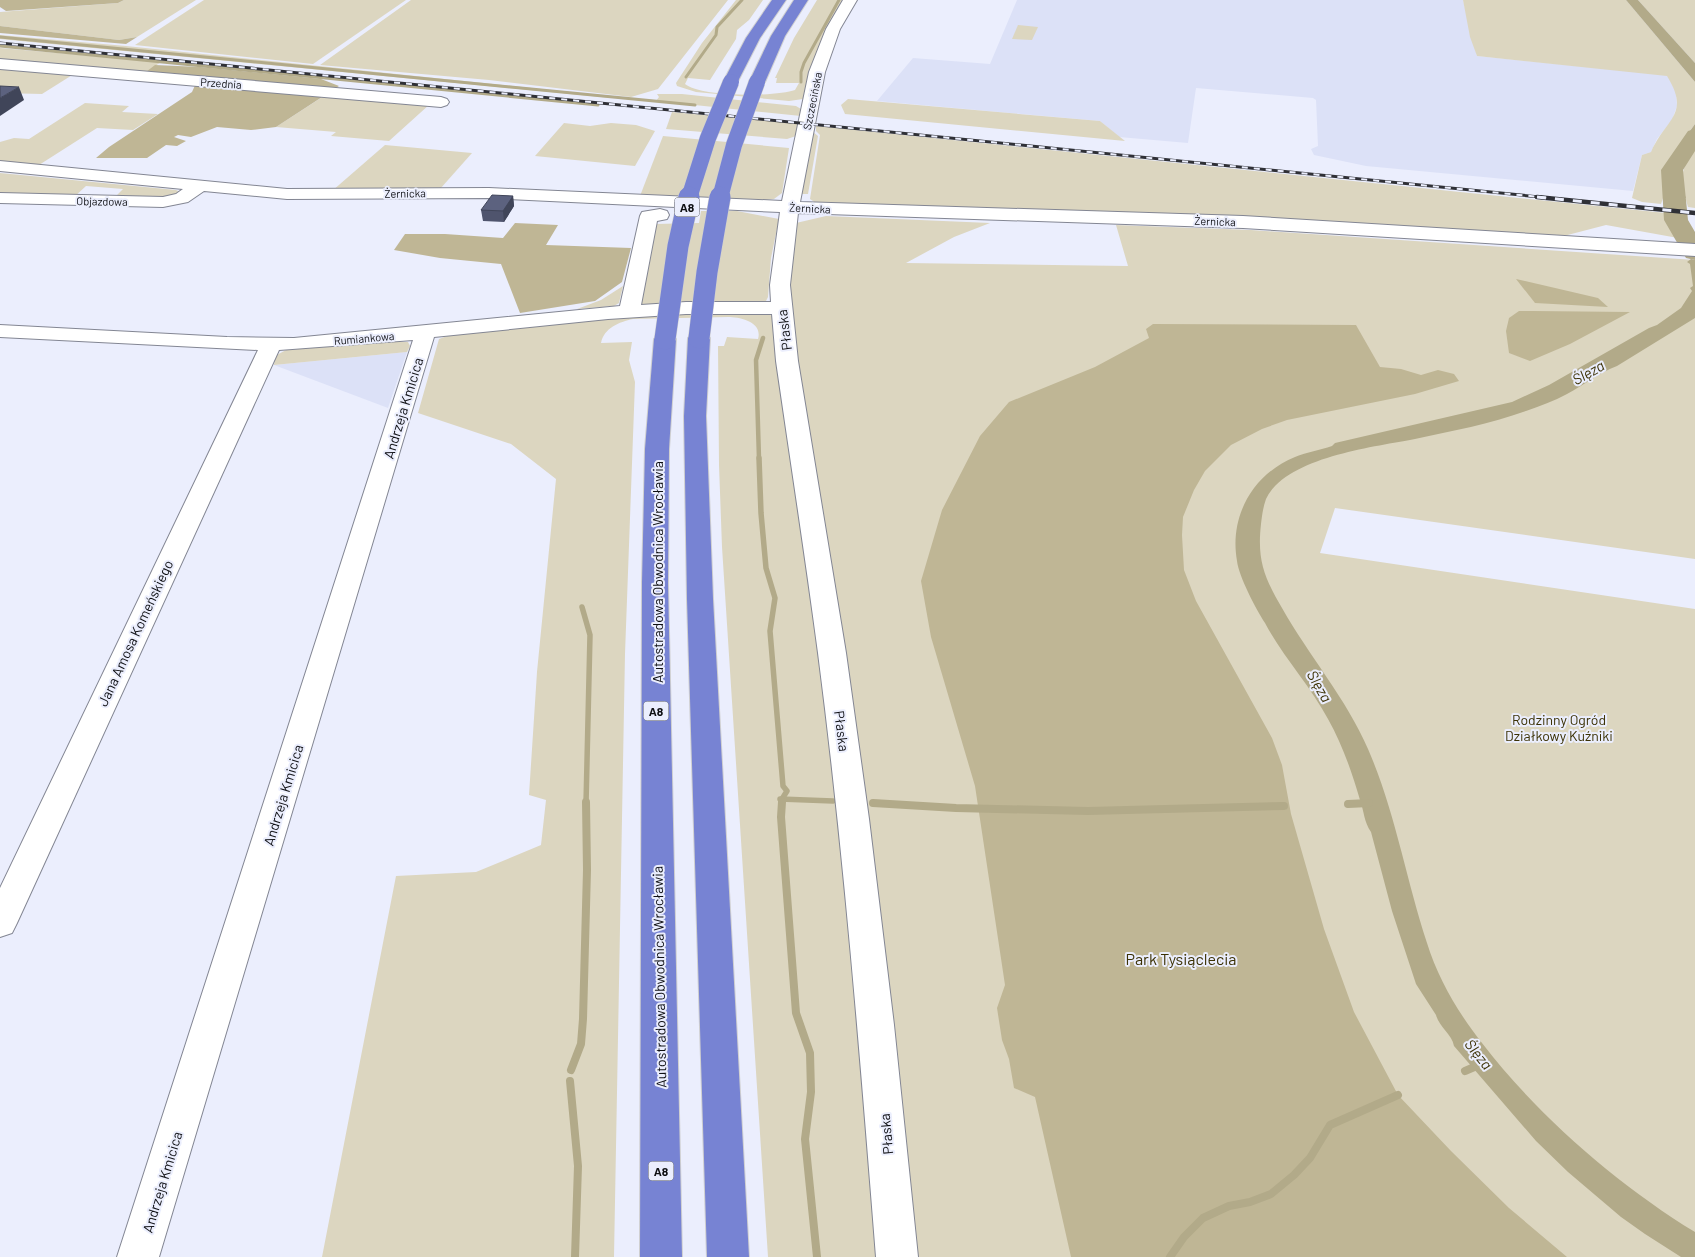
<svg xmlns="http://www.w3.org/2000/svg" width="1695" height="1257" viewBox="0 0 1695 1257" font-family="Barlow,sans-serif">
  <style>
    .built { fill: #dce1f7 }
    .green { fill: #dcd6c0 }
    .forest { fill: #bfb695 }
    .water { fill: #b2aa89 }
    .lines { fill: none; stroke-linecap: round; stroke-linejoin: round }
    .stream-far3 { stroke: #b2aa89; stroke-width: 3 }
    .stream-far2 { stroke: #b2aa89; stroke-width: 4.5 }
    .stream-far1 { stroke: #b2aa89; stroke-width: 5.5 }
    .stream { stroke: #b2aa89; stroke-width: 8 }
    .river { fill: #b2aa89; fill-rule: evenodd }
    .minor-casing { stroke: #838693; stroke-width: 2 }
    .highway-casing { stroke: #cfcfd0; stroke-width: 2 }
    .minor { fill: #fff; fill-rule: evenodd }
    .highway { fill: #7783d3; fill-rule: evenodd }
    .rail-far1-casing { stroke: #2f3036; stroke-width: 3 }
    .rail-casing { stroke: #2f3036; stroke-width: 4.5 }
    .rail-far1 { stroke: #ebeefd; stroke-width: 2; stroke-dasharray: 6; stroke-linecap: butt }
    .rail { stroke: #ebeefd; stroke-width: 3; stroke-dasharray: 9; stroke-linecap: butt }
    .highway-bridge-far1-casing { stroke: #cfcfd0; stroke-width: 17; stroke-linecap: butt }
    .highway-bridge-casing { stroke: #cfcfd0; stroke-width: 22; stroke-linecap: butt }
    .highway-bridge-far1 { stroke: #7783d3; stroke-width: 16 }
    .highway-bridge { stroke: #7783d3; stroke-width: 21 }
    .wall { fill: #4f546d }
    .shaded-wall { fill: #404559 }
    .building { fill: #5c627f; stroke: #404559 }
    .labels { text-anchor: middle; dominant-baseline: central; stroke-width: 4; stroke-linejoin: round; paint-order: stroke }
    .far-street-label { font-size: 11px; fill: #0e0f13; stroke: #ebeefd }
    .shield { fill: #ebeefd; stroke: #505259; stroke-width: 1 }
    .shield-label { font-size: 12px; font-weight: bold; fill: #0e0f13 }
    .street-label { font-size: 14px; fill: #0e0f13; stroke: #ebeefd }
    .park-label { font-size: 14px; fill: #3b3104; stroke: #ebeefd }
    .water-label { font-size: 15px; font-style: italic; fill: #3c3105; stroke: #ebeefd }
    .near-park-label { font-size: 16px; fill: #3b3104; stroke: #ebeefd }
  </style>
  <rect width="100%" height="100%" fill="#ebeefd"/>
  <g class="built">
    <polygon points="1017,0 1463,0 1477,56 1667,75 1676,91 1677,106 1672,120 1657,139 1651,152 1642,155 1633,191 1366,166 1314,155 1311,149 1318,146 1316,100 1313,98 1196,88 1188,143 1119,137 1100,121 877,101 913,58 990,64"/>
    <polygon points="407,352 388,408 274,365"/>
  </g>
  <g class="green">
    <polygon points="124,0 196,0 137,37 119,40 0,26 0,12 118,3"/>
    <polygon points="204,0 406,0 313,64 135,45"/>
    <polygon points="411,0 728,0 658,89 631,97 489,80 320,65"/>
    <path d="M 736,0 L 763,0 L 749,20 L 737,30 L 736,39 L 710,80 L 688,78 L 685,84 C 700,97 776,97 795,90 L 799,83 L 776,83 L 777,78 L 775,78 L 794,38 L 817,0 L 843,0 L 827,29 L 803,99 L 789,101 L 696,92 L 677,86 L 676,83 L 702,43 Z"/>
    <path d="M 1463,0 L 1626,0 L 1695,82 L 1695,124 L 1667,163 L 1664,195 L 1661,204 L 1642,202 L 1632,198 L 1642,155 L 1651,152 C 1666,118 1691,115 1667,76 L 1477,56 L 1470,37 Z"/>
    <polygon points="1638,0 1695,0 1695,63"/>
    <polygon points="1018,25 1038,27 1032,40 1012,39"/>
    <polygon points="0,35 126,46 599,95 611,97 611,98 0,39"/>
    <polygon points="0,48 161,62 142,75 0,61"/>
    <polygon points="0,67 77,72 42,94 0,93"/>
    <polygon points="327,94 430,104 389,141 331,136 336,132 276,127"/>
    <polygon points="657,94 682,94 796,106 801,109 801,116 656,101 659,97"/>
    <polygon points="848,99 1100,121 1125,141 845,114 841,105"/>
    <polygon points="85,103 129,106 122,112 158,114 133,130 97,128 39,165 0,161 0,142 14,138 29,139"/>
    <polygon points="672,112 799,124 796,136 787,139 666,129"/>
    <polygon points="564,123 590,126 611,123 636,125 655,131 635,166 535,156"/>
    <polygon points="816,126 1666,213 1678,238 1606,225 1556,238 816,203 810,199 820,135 816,131"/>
    <polygon points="813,132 818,136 808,194 801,194"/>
    <polygon points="663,136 789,148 782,193 774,199 758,201 640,196"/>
    <polygon points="385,145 472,153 440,189 332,191"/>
    <path d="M 1695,147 L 1695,208 L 1688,207 C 1680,179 1679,172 1695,147 Z"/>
    <polygon points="0,173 176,190 180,192 169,198 113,199 123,189 86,186 73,198 0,195"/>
    <polygon points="701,211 737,211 779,219 771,258 768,297 766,301 646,306 642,304 642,298 638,298 655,224 699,223"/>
    <polygon points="826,216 990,223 954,237 906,263 1128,266 1116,225 1251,230 1695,260 1695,559 1335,508 1320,553 1695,609 1695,1257 911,1257 787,308 796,223"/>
    <polygon points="623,286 619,303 614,306 577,309 601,300"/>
    <path d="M 725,311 L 769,314 L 773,317 L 813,580 L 885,1257 L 768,1257 L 722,547 L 719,465 L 718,346 L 724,346 L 727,337 L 758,339 C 763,322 740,317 728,317 L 633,319 C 619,322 604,328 601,343 L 632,342 L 629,360 L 635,382 L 625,654 L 614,1257 L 322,1257 L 396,876 L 476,872 L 541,845 L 546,800 L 529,795 L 537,672 L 556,479 L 511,444 L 418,413 L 439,339 L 450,335 L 561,321 Z"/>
    <polygon points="391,342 408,342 410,346 407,352 274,365 275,356 286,350"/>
  </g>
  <g class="forest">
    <polygon points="0,0 124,0 118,3 6,11 0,7"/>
    <polygon points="0,26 119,40 137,37 126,44 0,33"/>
    <polygon points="155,65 200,67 321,79 339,86 276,127 251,130 217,127 191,137 178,135 174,137 186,141 177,146 166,145 147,158 96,158 109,147 192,92 197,81 142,75"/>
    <polygon points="515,223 558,225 546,245 631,248 622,282 595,301 520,313 501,264 440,258 394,250 405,234 445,234 503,238"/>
    <polygon points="1516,279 1598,298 1608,307 1535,303"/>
    <polygon points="1519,311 1533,311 1630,312 1570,344 1530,361 1509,353 1506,331 1509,318"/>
    <polygon points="1153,324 1356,325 1380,367 1401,369 1421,375 1438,370 1454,374 1459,381 1415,394 1287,420 1262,429 1231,445 1205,471 1194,490 1183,517 1182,535 1184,570 1196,601 1272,738 1282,765 1291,814 1324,929 1354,1012 1398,1095 1451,1151 1509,1208 1567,1257 1071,1257 1035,1097 1014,1088 1009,1059 1002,1040 997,1008 1005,985 975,786 931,637 921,581 942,510 980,436 1009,402 1095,367 1149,338 1146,329"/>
  </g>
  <g class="water">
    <polygon points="1626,0 1638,0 1695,63 1695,82"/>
    <polygon points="1695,124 1695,147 1684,164 1681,176 1681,186 1686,198 1664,195 1667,163"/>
    <path d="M 1691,259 L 1695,260 L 1695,318 L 1617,366 C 1599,373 1584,385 1567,394 C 1554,401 1540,406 1526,411 C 1490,424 1452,431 1415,439 C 1374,447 1286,457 1266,499 C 1263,507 1262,516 1261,524 C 1257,560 1264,577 1282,608 C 1309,656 1346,698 1368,749 C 1395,811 1406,879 1427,943 C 1438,979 1459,1014 1482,1043 C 1537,1115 1618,1185 1695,1232 L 1695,1257 L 1681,1257 L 1645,1234 L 1621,1217 L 1568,1172 L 1536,1141 L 1454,1046 C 1452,1034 1439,1027 1436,1015 L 1416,984 L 1392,911 L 1371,832 C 1364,822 1364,811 1360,800 C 1352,772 1342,744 1328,719 C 1310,685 1283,657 1265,623 C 1256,609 1239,577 1237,561 C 1229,516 1253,474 1295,457 C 1307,452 1320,450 1332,446 L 1335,443 L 1512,402 L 1549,385 L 1649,328 L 1657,325 L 1681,308 L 1692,291 L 1690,288 L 1693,286 L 1690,264 L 1687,262 Z"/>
  </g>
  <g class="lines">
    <g class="stream-far3">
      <polyline points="0,37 695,105"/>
      <polyline points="0,46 598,105"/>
      <polyline points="686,77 716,35 717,27 742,0"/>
      <polyline points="801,82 801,72 804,63 839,0"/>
    </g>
    <polyline class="stream-far2" points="759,459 756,360 763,338"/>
    <g class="stream-far1">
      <polyline points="759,458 761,513 766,568 775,598 770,631 783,786 787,791 782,799 782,804"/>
      <polyline points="582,607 590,635 586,804"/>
      <polyline points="780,799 833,801"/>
      <polyline points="873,803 882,804"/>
      <polyline points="1357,804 1369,803"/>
    </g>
    <g class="stream">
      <polyline points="782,802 781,817 796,1013 810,1053 811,1092 805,1139 817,1257"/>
      <polyline points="873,803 956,808 1088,811 1284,806"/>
      <polyline points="1348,804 1369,803"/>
      <polyline points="571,1070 581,1044 583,1019 587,870 586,802"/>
      <polyline points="1465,1071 1479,1065"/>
      <polyline points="570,1081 578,1166 575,1257"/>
      <polyline points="1170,1257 1184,1237 1203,1218 1229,1206 1250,1202 1271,1194 1294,1175 1310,1158 1330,1125 1398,1095"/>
    </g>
    <polygon class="river" points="1695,129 1695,151 1683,170 1688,220 1695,232 1695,260 1686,258 1664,220 1661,170 1688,131"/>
    <g class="minor-casing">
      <g id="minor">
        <path d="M 843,0 L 857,0 L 840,29 L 825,72 L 800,202 L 1243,216 L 1695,244 L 1695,256 L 1243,228 L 798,213 L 790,285 L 798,361 L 846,653 L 869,819 L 894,1025 L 918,1257 L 876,1257 C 860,1055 844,853 818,653 C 805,555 790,458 776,361 L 772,314 L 686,314 L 608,319 L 434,337 L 159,1257 L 117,1257 L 413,340 L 279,350 L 17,923 L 12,933 L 0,937 L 0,888 L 258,350 L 0,337 L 0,325 L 227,337 L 294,338 L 620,306 L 640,216 L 642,212 L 660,209 L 667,211 L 669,215 L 667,219 L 657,221 L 641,305 L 686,302 L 771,302 L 770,285 L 780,212 L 489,198 L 287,199 L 204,191 L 188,202 L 163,207 L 0,203 L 0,193 L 163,197 L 176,194 L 183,189 L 0,171 L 0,161 L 287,189 L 489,188 L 782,201 L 809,72 L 826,29 Z"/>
        <polygon points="0,59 441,97 447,99 449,102 447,105 441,107 0,69"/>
      </g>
    </g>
    <g class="highway-casing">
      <g id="highway">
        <polygon points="772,0 786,0 760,38 736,85 726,85 723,82 746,38"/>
        <polygon points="794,0 808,0 785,36 765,82 762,85 752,85 749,82 771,36"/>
        <polygon points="699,332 706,334 710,338 706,416 713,599 749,1257 707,1257 687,599 684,416 688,338 692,334"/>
        <polygon points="665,333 672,335 676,339 669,449 668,583 682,1257 640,1257 642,583 645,449 654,339 658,335"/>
      </g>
    </g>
    <use href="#minor" class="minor"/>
    <use href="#highway" class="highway"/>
    <g class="rail-far1-casing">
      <polyline id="rail-far1" points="0,43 1550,198"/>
    </g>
    <g class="rail-casing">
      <polyline id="rail" points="1537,197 1695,213"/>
    </g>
    <use href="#rail-far1" class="rail-far1"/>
    <use href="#rail" class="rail"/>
    <g class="highway-bridge-far1-casing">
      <g id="highway-bridge-far1">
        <polyline points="689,198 708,138 731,82"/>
        <polyline points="720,198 734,145 757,82"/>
      </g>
    </g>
    <g class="highway-bridge-casing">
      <g id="highway-bridge">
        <polyline points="699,338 707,272 720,197"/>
        <polyline points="665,339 678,246 689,197"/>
      </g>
    </g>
    <use href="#highway-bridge-far1" class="highway-bridge-far1"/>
    <use href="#highway-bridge" class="highway-bridge"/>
  </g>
  <polygon class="wall" points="513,196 514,206 504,222 483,221 481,210"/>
  <g class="shaded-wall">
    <polygon points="19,87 24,100 0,116 0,98"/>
    <polygon points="513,196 514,206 504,222 503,211"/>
  </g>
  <g class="building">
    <polygon points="0,86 19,87 0,98"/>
    <polygon points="492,195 513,196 503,211 481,210"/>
  </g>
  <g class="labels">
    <g class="far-street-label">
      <text transform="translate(221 83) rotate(4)">Przednia</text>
      <text transform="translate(812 101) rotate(-79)">Szczecińska</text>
      <text transform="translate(405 193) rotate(-1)">Żernicka</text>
      <text transform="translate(102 201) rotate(1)">Objazdowa</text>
      <text transform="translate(810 208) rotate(3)">Żernicka</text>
      <text transform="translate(1215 221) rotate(2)">Żernicka</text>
      <text transform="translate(364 338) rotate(-5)">Rumiankowa</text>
    </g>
    <g class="shield">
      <rect x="674.5" y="197.5" width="25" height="19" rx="4"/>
      <rect x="643.5" y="701.5" width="25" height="19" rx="4"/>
      <rect x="648.5" y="1161.5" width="25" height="19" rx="4"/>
    </g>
    <g class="shield-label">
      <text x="687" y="207">A8</text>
      <text x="656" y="711">A8</text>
      <text x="661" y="1171">A8</text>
    </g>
    <g class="street-label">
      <text transform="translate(784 330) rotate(-97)">Płaska</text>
      <text transform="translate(403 408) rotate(-73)">Andrzeja Kmicica</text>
      <text transform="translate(657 572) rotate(-90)">Autostradowa Obwodnica Wrocławia</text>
      <text transform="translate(135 633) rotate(-65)">Jana Amosa Komeńskiego</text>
      <text transform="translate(842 731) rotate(83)">Płaska</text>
      <text transform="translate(283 795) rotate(-73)">Andrzeja Kmicica</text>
      <text transform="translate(659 977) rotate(-91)">Autostradowa Obwodnica Wrocławia</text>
      <text transform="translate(886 1134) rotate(-95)">Płaska</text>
      <text transform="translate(162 1182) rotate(-73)">Andrzeja Kmicica</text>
    </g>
    <g class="park-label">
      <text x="1559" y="719">Rodzinny Ogród<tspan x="1559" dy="16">Działkowy Kuźniki</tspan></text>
    </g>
    <g class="water-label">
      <text transform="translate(1588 372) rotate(-29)">Ślęza</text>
      <text transform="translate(1320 686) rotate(60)">Ślęza</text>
      <text transform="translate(1479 1054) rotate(51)">Ślęza</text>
    </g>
    <g class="near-park-label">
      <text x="1181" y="958">Park Tysiąclecia</text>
    </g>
  </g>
</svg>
